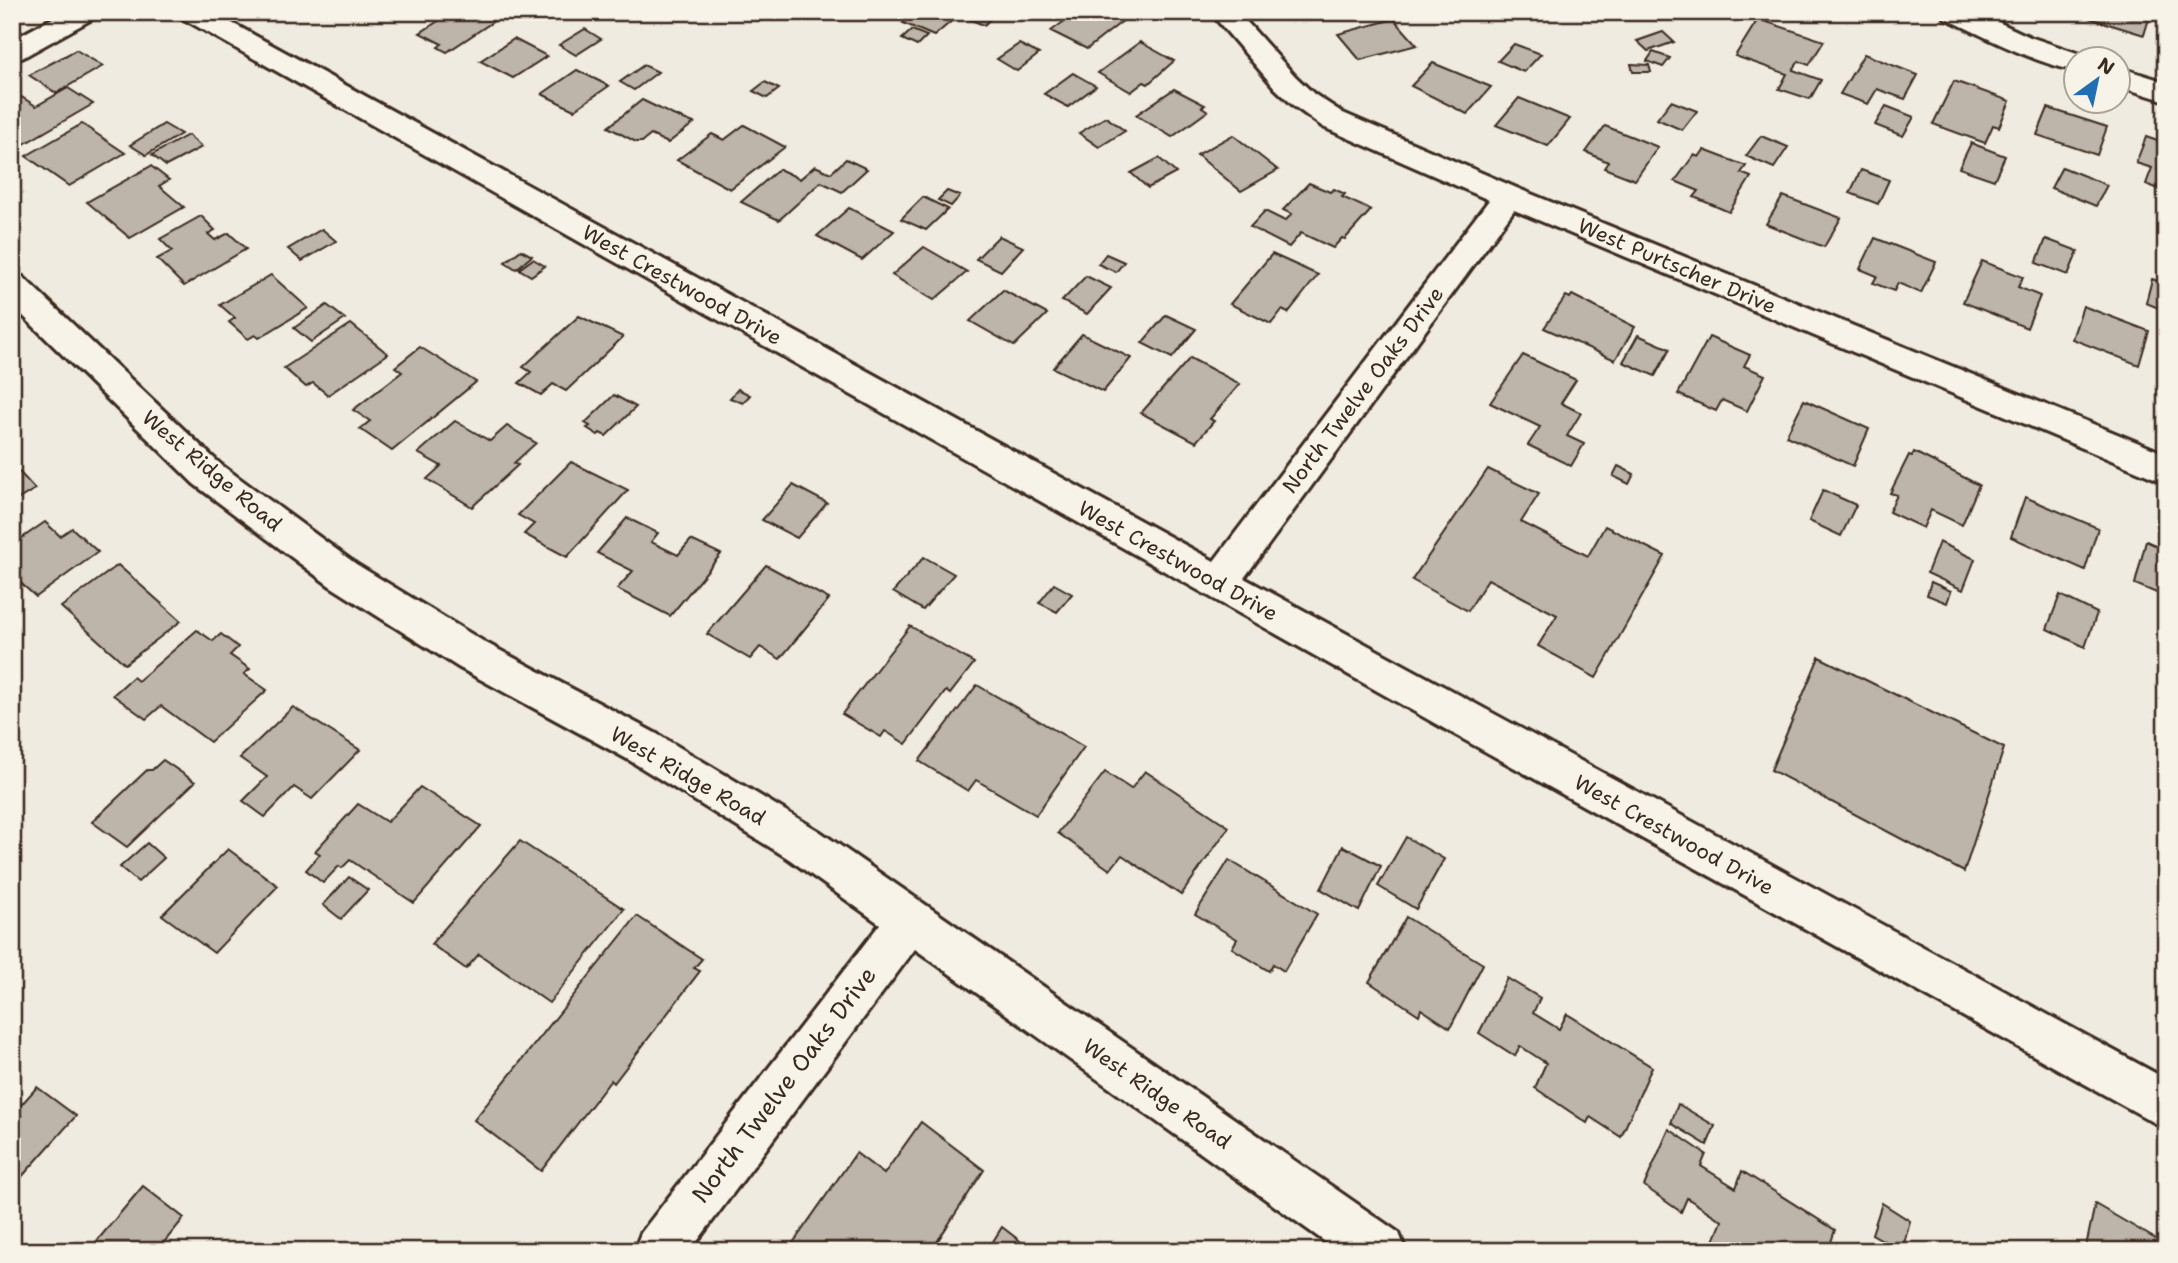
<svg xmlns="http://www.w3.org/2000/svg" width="2178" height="1263" viewBox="0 0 2178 1263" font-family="'Shantell Sans',sans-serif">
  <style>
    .building { fill: #bdb5aa; stroke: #3b2a1e; stroke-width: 2 }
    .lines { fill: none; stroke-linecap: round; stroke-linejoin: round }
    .minor-casing { stroke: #3b2a1e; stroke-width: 6 }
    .minor { fill: #f7f3e8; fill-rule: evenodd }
    .labels { text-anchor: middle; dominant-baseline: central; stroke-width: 5; stroke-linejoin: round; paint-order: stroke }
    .street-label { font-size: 21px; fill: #3b2a1e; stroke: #f7f3e8 }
    .near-street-label { font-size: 24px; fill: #3b2a1e; stroke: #f7f3e8 }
  </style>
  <rect width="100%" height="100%" fill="#efebe0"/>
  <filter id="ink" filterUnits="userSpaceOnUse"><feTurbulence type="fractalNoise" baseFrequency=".0143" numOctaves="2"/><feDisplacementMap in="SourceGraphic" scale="14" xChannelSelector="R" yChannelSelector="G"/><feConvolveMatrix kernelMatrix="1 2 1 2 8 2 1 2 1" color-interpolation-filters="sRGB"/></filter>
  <g filter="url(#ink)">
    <g class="building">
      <polygon points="452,12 465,15 491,12 500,17 447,52 438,47 442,44 420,33"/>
      <polygon points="500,12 532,12 518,22"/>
      <polygon points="916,12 939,12 954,19 934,36 903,23"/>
      <polygon points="972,12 998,12 984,25 966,18"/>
      <polygon points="1077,12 1108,12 1124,20 1087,49 1051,31"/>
      <polygon points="2091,12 2151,12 2144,35 2089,18"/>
      <polygon points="1394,19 1417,45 1360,60 1338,34"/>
      <polygon points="1758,19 1824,41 1809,65 1799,61 1793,70 1821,80 1810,99 1779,89 1787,74 1735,56"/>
      <polygon points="585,29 601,39 576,55 559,45"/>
      <polygon points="912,30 927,36 917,46 902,39"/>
      <polygon points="1663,32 1674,42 1648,51 1637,41"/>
      <polygon points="514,39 547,56 513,78 480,61"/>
      <polygon points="1140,42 1174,61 1148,84 1144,82 1131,92 1098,73"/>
      <polygon points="1019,44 1039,54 1017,71 997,59"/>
      <polygon points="1514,44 1541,54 1524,72 1498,61"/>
      <polygon points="76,50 103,66 56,93 29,75"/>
      <polygon points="1653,52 1670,58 1663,67 1647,61"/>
      <polygon points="1864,54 1918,75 1905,99 1877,89 1868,104 1840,94"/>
      <polygon points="1433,63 1491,87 1467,114 1411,86"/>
      <polygon points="1631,64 1649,65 1651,72 1633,72"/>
      <polygon points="644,65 658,72 634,90 620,82"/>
      <polygon points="577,70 609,86 574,110 542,94"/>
      <polygon points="1073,73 1096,86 1068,107 1044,94"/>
      <polygon points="1954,81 2010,101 1999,127 1993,125 1985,143 1933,124"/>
      <polygon points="765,82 779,89 767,98 753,91"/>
      <polygon points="68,88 93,104 12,151 12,91 36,106"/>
      <polygon points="1174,89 1205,105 1202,107 1208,111 1172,137 1136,115"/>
      <polygon points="1519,98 1570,119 1548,146 1496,125"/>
      <polygon points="642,100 673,115 694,123 668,143 651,135 642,142 636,142 608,127"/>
      <polygon points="1671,101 1697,111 1682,130 1657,119"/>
      <polygon points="1886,106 1914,117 1903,136 1875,125"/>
      <polygon points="2048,108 2107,127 2097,155 2037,135"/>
      <polygon points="1106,117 1125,131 1099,147 1079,133"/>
      <polygon points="82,124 125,153 69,186 26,156"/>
      <polygon points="164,124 181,134 146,155 130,145"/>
      <polygon points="744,125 785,147 730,189 677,160 712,134 724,140"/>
      <polygon points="1605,126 1658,147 1635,180 1604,168 1608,162 1586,152"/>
      <polygon points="188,135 202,147 166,166 152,155"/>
      <polygon points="1233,135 1278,170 1241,191 1197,155"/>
      <polygon points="1761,136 1788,147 1774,168 1746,156"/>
      <polygon points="2146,137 2166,144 2166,192 2146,184 2152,168 2136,163"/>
      <polygon points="1971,143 2005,156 1994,180 1959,168"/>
      <polygon points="1704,150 1746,166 1741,173 1751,177 1729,212 1694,197 1699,191 1675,181 1694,155 1699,157"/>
      <polygon points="1159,158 1176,173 1148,188 1131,173"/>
      <polygon points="846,159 867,169 842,192 821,182 779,220 741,202 779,169 800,179 815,166 831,173"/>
      <polygon points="151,166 169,180 159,186 184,207 130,238 87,202"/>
      <polygon points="2062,167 2107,185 2096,206 2051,188"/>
      <polygon points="1861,170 1889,180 1878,204 1850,193"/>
      <polygon points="1309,183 1330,192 1334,189 1345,194 1342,197 1371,210 1345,239 1342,238 1333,248 1301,233 1289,247 1250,227 1265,211 1285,221 1292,214 1283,210"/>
      <polygon points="947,191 960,196 951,206 938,200"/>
      <polygon points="1783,196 1841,218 1824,247 1766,224"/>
      <polygon points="923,197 948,209 926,230 901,219"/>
      <polygon points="849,208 894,231 862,260 817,236"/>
      <polygon points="201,216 215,230 208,234 215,240 229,233 246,249 184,286 157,259 172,251 160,239"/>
      <polygon points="322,229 336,241 302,261 288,249"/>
      <polygon points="999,236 1023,247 1001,271 976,259"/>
      <polygon points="1875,238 1936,262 1921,293 1898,283 1894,291 1873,283 1877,276 1860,269"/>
      <polygon points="2046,239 2078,251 2068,275 2036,263"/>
      <polygon points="924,247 967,272 934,300 892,275"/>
      <polygon points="521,250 532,256 516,269 505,262"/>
      <polygon points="1106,254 1124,262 1116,272 1098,264"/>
      <polygon points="1272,254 1318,275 1288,313 1282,310 1271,324 1230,304"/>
      <polygon points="533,259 545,266 531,276 519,269"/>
      <polygon points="1982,261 2023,277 2018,287 2040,296 2027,328 1963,302"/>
      <polygon points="271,275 308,308 259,338 255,335 248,339 229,322 235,318 220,305"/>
      <polygon points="1086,276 1111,288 1087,314 1062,301"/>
      <polygon points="2152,279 2166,284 2166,311 2146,303"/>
      <polygon points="1003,290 1047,314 1014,346 970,321"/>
      <polygon points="1572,295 1635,327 1615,360 1544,328 1566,296 1570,298"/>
      <polygon points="327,305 345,319 311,342 294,328"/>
      <polygon points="2083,306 2149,331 2139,365 2072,339"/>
      <polygon points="1166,315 1196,329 1172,358 1142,343"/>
      <polygon points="579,316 623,337 566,391 553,384 541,395 519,383 531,372 523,367"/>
      <polygon points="351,324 388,354 328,395 313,383 306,387 284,368"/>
      <polygon points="1082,334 1131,358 1103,392 1053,368"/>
      <polygon points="1638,335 1670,349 1655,376 1623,362"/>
      <polygon points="1709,337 1750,355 1744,366 1765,375 1747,411 1722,400 1716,411 1678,394"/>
      <polygon points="420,347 476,382 392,451 360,429 370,421 353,410 402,372 395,367"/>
      <polygon points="1523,355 1576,380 1561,403 1581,413 1567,436 1584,444 1571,466 1528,445 1540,427 1490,403"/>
      <polygon points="1190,358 1240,384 1210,419 1214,421 1196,442 1141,413"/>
      <polygon points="738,389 750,395 743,403 730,398"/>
      <polygon points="614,395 636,407 606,436 600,433 598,435 587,428 590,426 585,423"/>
      <polygon points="1804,400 1869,429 1853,466 1786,436"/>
      <polygon points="455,421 490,441 507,426 536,443 514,463 518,465 472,507 427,479 441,466 418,453"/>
      <polygon points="1914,452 1979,485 1962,525 1931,510 1923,528 1889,512 1897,495 1890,493 1909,455 1912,456"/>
      <polygon points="571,462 628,490 567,557 524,534 534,524 518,515"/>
      <polygon points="12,464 35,489 12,503"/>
      <polygon points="1618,466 1634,474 1629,484 1613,476"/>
      <polygon points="1488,469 1539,494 1521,522 1588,556 1605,526 1665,556 1596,678 1538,646 1557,615 1488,579 1468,611 1412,580"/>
      <polygon points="793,485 827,503 797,538 762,520"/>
      <polygon points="1823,490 1856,505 1841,536 1809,521"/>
      <polygon points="2025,497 2098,528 2085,570 2011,537"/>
      <polygon points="627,518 658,533 651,542 678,555 691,540 721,554 670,616 617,589 633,571 597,553"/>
      <polygon points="45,522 60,536 72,528 98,552 36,597 12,575 12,545"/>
      <polygon points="2146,541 2166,550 2166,597 2135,584"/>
      <polygon points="1939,542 1975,559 1963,590 1927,573"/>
      <polygon points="924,557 954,574 923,610 893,592"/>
      <polygon points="118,565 181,621 125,664 61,607"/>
      <polygon points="766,565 829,599 780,659 760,647 750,659 707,634"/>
      <polygon points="1931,582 1951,591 1947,603 1927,595"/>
      <polygon points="1054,584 1072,594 1057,612 1039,603"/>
      <polygon points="2060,595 2097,613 2085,647 2047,629"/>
      <polygon points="910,626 974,663 950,694 946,691 906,744 885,731 881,737 842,714"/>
      <polygon points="197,630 213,641 221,634 238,647 230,655 250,669 244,674 267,690 210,742 161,706 146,719 113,695 133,677 138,681"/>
      <polygon points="1819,657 2004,748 1964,872 1771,770"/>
      <polygon points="977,685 1084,747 1036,815 976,780 968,791 919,761"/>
      <polygon points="293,707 360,750 312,799 294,787 265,817 243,801 267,777 240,758"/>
      <polygon points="163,760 195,782 127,847 92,822 147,770 152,770"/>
      <polygon points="1145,771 1229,827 1181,895 1122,855 1110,870 1058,833 1105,772 1131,789"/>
      <polygon points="420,787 481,826 414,903 350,860 342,868 339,866 323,883 306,870 320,854 315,851 358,804 387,822"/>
      <polygon points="1406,837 1444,859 1416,909 1378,886"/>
      <polygon points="520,841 624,909 549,1003 479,954 466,969 431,944"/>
      <polygon points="147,843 164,858 138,882 120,867"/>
      <polygon points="1343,846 1381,866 1359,911 1321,889"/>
      <polygon points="228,849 278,886 214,953 162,915"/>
      <polygon points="1229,860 1317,914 1284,971 1273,964 1269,971 1232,948 1237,939 1195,914"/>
      <polygon points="349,877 368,890 341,919 323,905"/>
      <polygon points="637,916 702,959 694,968 700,971 614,1083 611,1080 541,1171 474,1120"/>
      <polygon points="1406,917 1483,964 1450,1028 1421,1009 1419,1015 1369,982"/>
      <polygon points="1507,978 1540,998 1533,1013 1559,1029 1567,1014 1652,1067 1621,1137 1590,1117 1587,1123 1535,1088 1546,1063 1520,1046 1515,1056 1479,1033"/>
      <polygon points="37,1087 76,1116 18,1181 12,1176 12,1115"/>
      <polygon points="1678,1104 1715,1126 1707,1145 1671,1123"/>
      <polygon points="921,1122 984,1170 931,1251 800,1251 793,1243 856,1153 884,1174"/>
      <polygon points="1669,1129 1706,1154 1701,1166 1736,1188 1742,1171 1835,1230 1828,1251 1710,1251 1722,1221 1687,1198 1681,1212 1644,1186"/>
      <polygon points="143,1186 184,1218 157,1251 90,1249"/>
      <polygon points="1882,1203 1910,1221 1902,1251 1872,1234"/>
      <polygon points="2095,1204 2166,1245 2166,1251 2085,1251"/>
      <polygon points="1002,1227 1033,1251 987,1251"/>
    </g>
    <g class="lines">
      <g class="minor-casing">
        <g id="minor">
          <polygon points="64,12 97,12 94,18 22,58 12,61 12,40"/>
          <polygon points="179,12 212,12 1214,561 1489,200 1323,127 1294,106 1275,88 1210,12 1238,12 1295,76 1314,94 1343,113 1519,189 2166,454 2166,483 1514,210 1244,578 2166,1079 2166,1129 1452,733 182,18"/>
          <path d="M 1942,12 L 1977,12 L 2030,37 L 2086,56 L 2088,60 L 2076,60 L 2076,71 C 2030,61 1988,38 1945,18 Z"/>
          <polygon points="2118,67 2166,82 2166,101 2118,86"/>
          <polygon points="12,274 23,277 220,464 356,564 486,643 657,734 819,831 1399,1233 1406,1251 1338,1251 915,949 690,1251 634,1251 641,1233 880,924 789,859 629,760 458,667 330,586 194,484 12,305"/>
        </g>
      </g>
      <use href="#minor" class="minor"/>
    </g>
  </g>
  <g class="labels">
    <g class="street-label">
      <text transform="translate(1677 266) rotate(23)">West Purtscher Drive</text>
      <text transform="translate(682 285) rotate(29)">West Crestwood Drive</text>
      <text transform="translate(1363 390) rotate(-53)">North Twelve Oaks Drive</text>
      <text transform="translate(212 471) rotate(40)">West Ridge Road</text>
      <text transform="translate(1178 561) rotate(29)">West Crestwood Drive</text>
      <text transform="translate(688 776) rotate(30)">West Ridge Road</text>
      <text transform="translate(1674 835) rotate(29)">West Crestwood Drive</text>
      <text transform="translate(1157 1094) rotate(35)">West Ridge Road</text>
    </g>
    <g class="near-street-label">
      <text transform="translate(784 1085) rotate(-53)">North Twelve Oaks Drive</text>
    </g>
  </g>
  <rect width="2178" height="1263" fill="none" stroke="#f7f3e8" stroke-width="42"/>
  <rect x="21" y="21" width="2136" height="1221" fill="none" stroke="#3b2a1e" stroke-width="2.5" filter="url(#ink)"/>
  <g transform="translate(2097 80) rotate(33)"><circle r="33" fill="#f7f3e8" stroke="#aca397" stroke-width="2"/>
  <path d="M0-5L12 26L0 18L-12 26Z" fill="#1f6fb2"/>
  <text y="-10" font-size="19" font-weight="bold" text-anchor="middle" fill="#3b2a1e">N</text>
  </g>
</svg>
